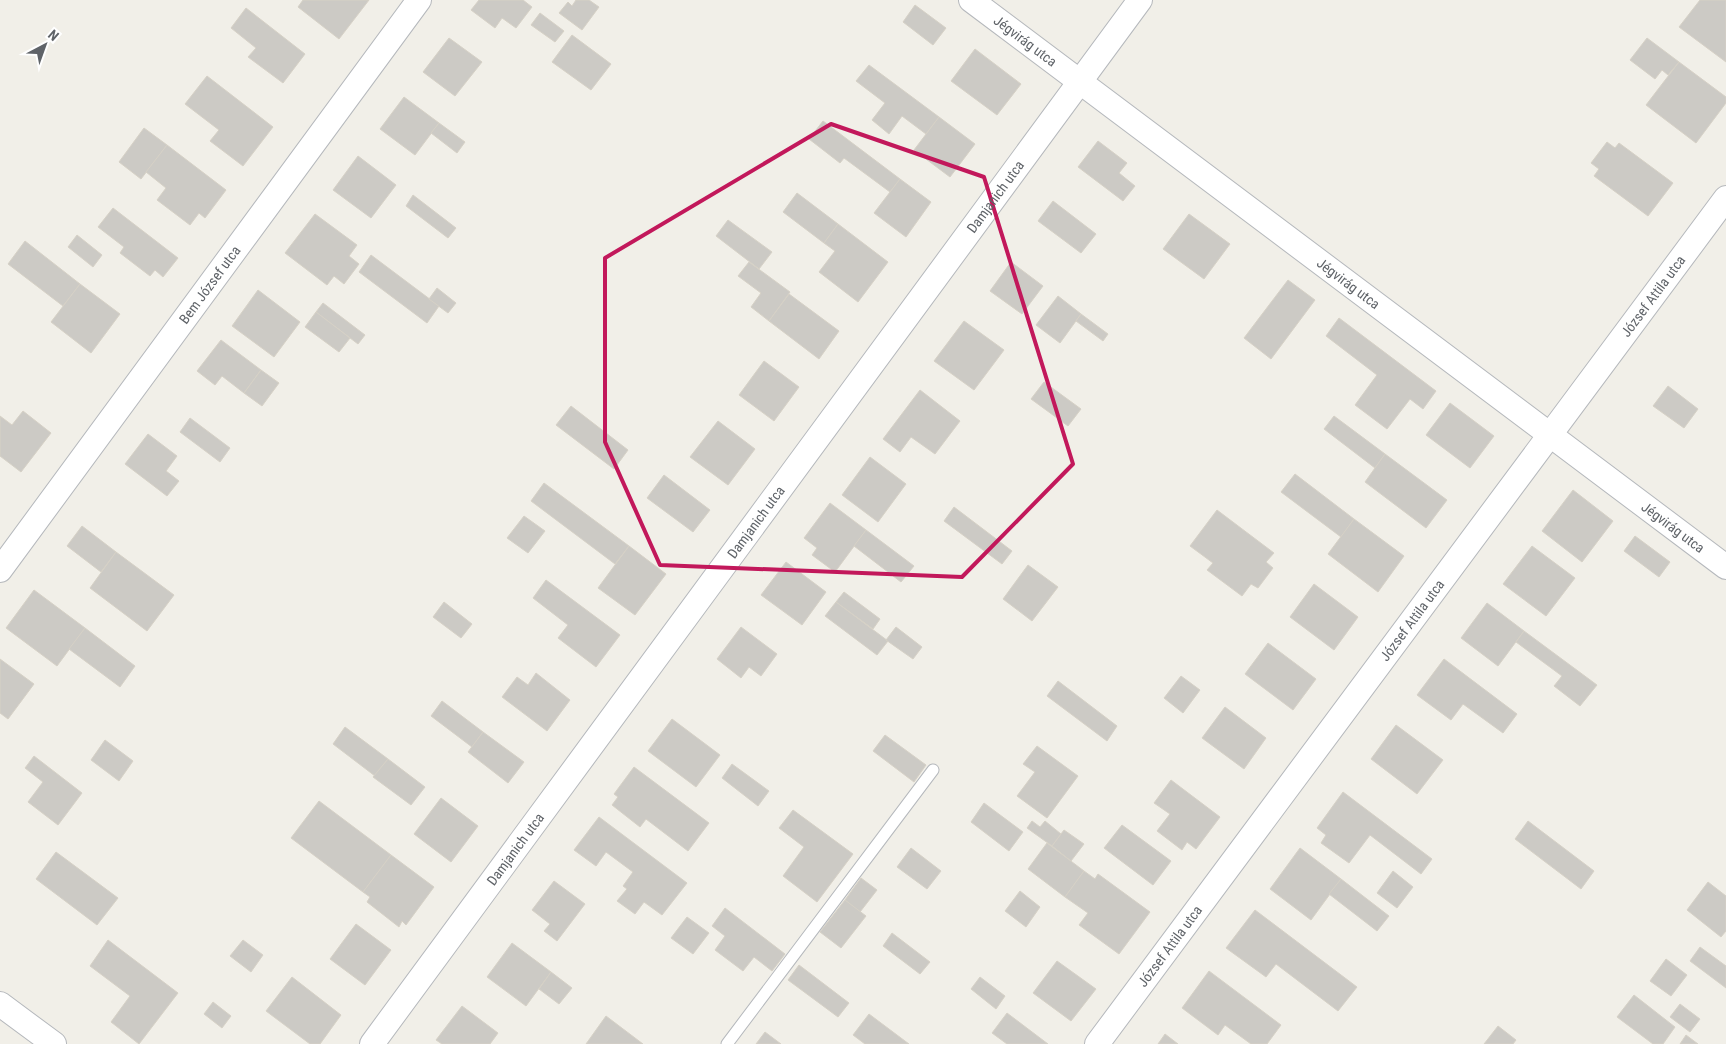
<svg xmlns="http://www.w3.org/2000/svg" width="1726" height="1044" viewBox="0 0 1726 1044" font-family="'Roboto Condensed',sans-serif">
  <style>
    .building { fill: #cccac5; stroke: #d6d1c6 }
    .lines { fill: none; stroke-linecap: round; stroke-linejoin: round }
    .service-casing { stroke: #b5b8bc; stroke-width: 13 }
    .minor-casing { stroke: #b5b8bc; stroke-width: 26 }
    .service { stroke: #fff; stroke-width: 11 }
    .minor { stroke: #fff; stroke-width: 24 }
    .marked { fill: none; stroke: #c2185b; stroke-width: 4; stroke-linejoin: round }
    .labels { text-anchor: middle; dominant-baseline: central; stroke-width: 5; stroke-linejoin: round; paint-order: stroke }
    .street-label { font-size: 14px; fill: #5f6368; stroke: #fff }
  </style>
  <rect width="100%" height="100%" fill="#f1efe8"/>
  <g class="building">
    <polygon points="303,0 369,0 339,39 298,7"/>
    <polygon points="479,0 523,0 532,7 516,28 502,18 495,28 471,10"/>
    <polygon points="576,0 589,0 599,7 582,30 559,13 568,2 572,6"/>
    <polygon points="1700,0 1726,0 1726,62 1679,27"/>
    <polygon points="915,5 946,28 933,45 903,22"/>
    <polygon points="246,8 305,54 283,83 248,57 256,48 231,28"/>
    <polygon points="540,13 564,31 555,42 531,25"/>
    <polygon points="572,35 611,64 591,90 552,62"/>
    <polygon points="449,38 482,62 455,96 423,72"/>
    <polygon points="1647,38 1679,62 1668,75 1662,70 1655,79 1630,60"/>
    <polygon points="975,49 1021,84 997,115 951,81"/>
    <polygon points="1679,62 1726,97 1726,103 1696,143 1646,105"/>
    <polygon points="869,65 939,117 926,134 902,116 889,134 872,120 885,103 856,81"/>
    <polygon points="207,76 273,127 243,166 210,141 219,130 185,104"/>
    <polygon points="404,97 439,123 415,155 380,129"/>
    <polygon points="939,117 975,144 950,177 914,150"/>
    <polygon points="823,121 900,179 890,192 844,158 840,163 809,139"/>
    <polygon points="439,123 465,142 457,153 431,133"/>
    <polygon points="144,128 167,145 141,179 119,162"/>
    <polygon points="1098,141 1127,163 1119,173 1135,186 1123,201 1078,167"/>
    <polygon points="1607,142 1615,148 1619,143 1673,183 1648,216 1594,176 1599,169 1591,163"/>
    <polygon points="167,145 226,190 205,218 199,213 190,225 157,200 166,188 146,172"/>
    <polygon points="358,156 396,185 371,218 333,190"/>
    <polygon points="900,179 931,202 906,237 874,213"/>
    <polygon points="797,193 838,224 824,243 783,212"/>
    <polygon points="413,195 456,228 448,238 406,206"/>
    <polygon points="1053,201 1096,234 1081,253 1038,221"/>
    <polygon points="113,208 178,258 163,277 155,270 150,276 120,253 124,247 98,227"/>
    <polygon points="315,214 357,245 349,256 359,264 344,284 334,276 327,285 285,253"/>
    <polygon points="1189,214 1230,244 1204,279 1163,249"/>
    <polygon points="728,220 772,252 759,269 716,236"/>
    <polygon points="838,224 888,262 858,302 819,272 835,251 824,243"/>
    <polygon points="77,235 102,255 93,267 68,247"/>
    <polygon points="25,241 80,284 63,306 8,264"/>
    <polygon points="371,255 439,306 427,323 359,272"/>
    <polygon points="749,262 790,292 769,321 751,307 761,293 738,276"/>
    <polygon points="1011,262 1043,286 1022,314 990,291"/>
    <polygon points="1288,280 1315,300 1271,359 1244,338"/>
    <polygon points="80,284 120,314 91,353 51,322"/>
    <polygon points="437,288 456,303 448,313 429,299"/>
    <polygon points="258,290 300,322 274,357 232,326"/>
    <polygon points="789,294 839,331 819,359 769,321"/>
    <polygon points="1058,296 1081,314 1060,343 1036,325"/>
    <polygon points="323,303 365,335 358,344 316,312"/>
    <polygon points="316,312 350,338 339,352 305,327"/>
    <polygon points="1081,314 1108,334 1103,341 1076,321"/>
    <polygon points="1339,318 1436,391 1423,409 1410,399 1387,429 1355,405 1377,375 1326,336"/>
    <polygon points="964,321 1004,350 974,390 934,361"/>
    <polygon points="221,340 261,370 244,393 222,376 215,385 197,371"/>
    <polygon points="764,361 799,387 774,421 739,395"/>
    <polygon points="261,370 279,383 262,406 244,393"/>
    <polygon points="1044,382 1081,409 1068,426 1031,399"/>
    <polygon points="1668,386 1698,409 1684,428 1653,406"/>
    <polygon points="920,390 960,421 935,454 911,437 900,452 883,439"/>
    <polygon points="1450,403 1494,436 1470,468 1426,435"/>
    <polygon points="571,406 628,450 614,469 556,425"/>
    <polygon points="23,411 51,433 21,472 0,456 0,416 12,425"/>
    <polygon points="1334,416 1385,454 1375,468 1324,429"/>
    <polygon points="190,418 230,448 220,462 180,432"/>
    <polygon points="718,421 755,449 728,485 690,457"/>
    <polygon points="148,434 177,456 166,471 179,481 167,496 125,464"/>
    <polygon points="1385,454 1447,500 1426,528 1365,482"/>
    <polygon points="870,457 906,484 878,522 842,495"/>
    <polygon points="1295,474 1354,519 1341,537 1281,492"/>
    <polygon points="664,475 710,510 693,532 647,498"/>
    <polygon points="544,483 629,546 615,564 531,501"/>
    <polygon points="1573,490 1613,521 1582,562 1542,531"/>
    <polygon points="830,503 866,530 835,572 812,555 817,548 804,538"/>
    <polygon points="954,507 1012,551 1002,564 944,521"/>
    <polygon points="1217,510 1274,553 1266,562 1273,568 1258,588 1251,584 1242,596 1207,570 1213,563 1190,546"/>
    <polygon points="524,516 545,531 528,553 507,538"/>
    <polygon points="1354,519 1404,556 1378,592 1328,554"/>
    <polygon points="82,526 116,552 101,572 67,546"/>
    <polygon points="866,530 914,566 901,582 854,546"/>
    <polygon points="1635,536 1670,562 1659,577 1624,551"/>
    <polygon points="629,546 666,574 635,615 598,588"/>
    <polygon points="1532,546 1575,578 1546,616 1503,584"/>
    <polygon points="116,552 174,595 147,631 90,588"/>
    <polygon points="786,562 826,592 802,625 761,595"/>
    <polygon points="1028,565 1058,587 1032,621 1003,599"/>
    <polygon points="546,580 620,635 596,667 558,638 568,625 533,598"/>
    <polygon points="1314,584 1358,617 1334,650 1290,617"/>
    <polygon points="34,590 85,628 57,666 6,628"/>
    <polygon points="844,592 880,619 873,629 836,602"/>
    <polygon points="444,602 472,624 461,638 433,617"/>
    <polygon points="836,602 888,641 877,655 825,616"/>
    <polygon points="1487,603 1524,631 1498,666 1461,638"/>
    <polygon points="741,627 777,654 761,676 749,667 741,678 717,659"/>
    <polygon points="896,627 922,647 913,659 886,640"/>
    <polygon points="85,628 135,666 120,687 69,649"/>
    <polygon points="1524,631 1597,685 1580,706 1554,686 1562,676 1516,642"/>
    <polygon points="1268,643 1316,679 1293,710 1245,674"/>
    <polygon points="0,659 34,684 8,719 0,713"/>
    <polygon points="1444,659 1517,714 1503,733 1463,704 1451,720 1417,695"/>
    <polygon points="536,673 570,700 547,731 502,697 517,677 528,685"/>
    <polygon points="1181,676 1200,690 1183,713 1164,698"/>
    <polygon points="1058,681 1117,726 1107,741 1047,696"/>
    <polygon points="442,701 483,732 472,747 431,716"/>
    <polygon points="1225,707 1266,738 1244,769 1202,738"/>
    <polygon points="672,719 720,755 696,787 648,751"/>
    <polygon points="1396,725 1443,760 1417,794 1371,759"/>
    <polygon points="345,727 388,759 375,776 333,744"/>
    <polygon points="483,732 524,762 508,783 468,752"/>
    <polygon points="885,735 926,765 914,782 873,751"/>
    <polygon points="105,740 133,761 119,781 91,760"/>
    <polygon points="1037,746 1078,776 1047,818 1017,796 1035,772 1023,764"/>
    <polygon points="34,756 82,793 58,825 28,802 43,782 25,768"/>
    <polygon points="388,759 425,787 411,805 373,777"/>
    <polygon points="732,764 769,791 758,806 722,778"/>
    <polygon points="634,767 709,823 688,851 646,819 640,827 612,805 618,797 614,794"/>
    <polygon points="1171,780 1220,817 1196,849 1187,842 1182,850 1157,831 1170,814 1154,803"/>
    <polygon points="1343,792 1432,859 1421,874 1370,835 1349,863 1321,843 1326,835 1317,828"/>
    <polygon points="441,798 478,826 451,862 414,834"/>
    <polygon points="319,801 391,855 363,892 291,838"/>
    <polygon points="984,803 1023,832 1009,851 971,822"/>
    <polygon points="793,810 853,854 817,902 783,876 804,847 779,828"/>
    <polygon points="599,817 687,883 662,915 644,902 635,914 617,901 627,889 623,886 633,872 606,852 596,866 574,850"/>
    <polygon points="1032,821 1040,827 1045,821 1061,834 1052,846 1027,828"/>
    <polygon points="1528,821 1594,871 1581,889 1515,839"/>
    <polygon points="1122,825 1171,861 1153,885 1104,848"/>
    <polygon points="1064,830 1084,844 1071,861 1052,846"/>
    <polygon points="1047,843 1084,871 1065,897 1028,869"/>
    <polygon points="911,848 941,871 927,889 897,867"/>
    <polygon points="1300,848 1341,879 1311,920 1270,889"/>
    <polygon points="56,852 118,898 97,925 36,879"/>
    <polygon points="391,855 434,887 406,925 402,921 399,927 367,902 370,897 363,892"/>
    <polygon points="1084,871 1095,879 1098,874 1150,912 1119,954 1079,925 1088,913 1065,897"/>
    <polygon points="1393,871 1413,887 1397,908 1377,893"/>
    <polygon points="861,878 877,890 860,912 845,900"/>
    <polygon points="1341,879 1389,916 1377,931 1329,894"/>
    <polygon points="554,881 585,904 557,941 544,931 550,924 532,910"/>
    <polygon points="1708,882 1726,896 1726,931 1721,937 1687,910"/>
    <polygon points="1020,891 1040,907 1026,927 1005,911"/>
    <polygon points="845,900 866,916 841,948 820,932"/>
    <polygon points="725,908 785,954 772,971 754,957 743,971 715,950 725,936 712,926"/>
    <polygon points="1255,910 1357,987 1338,1011 1276,964 1266,977 1226,948"/>
    <polygon points="687,917 709,933 693,954 671,938"/>
    <polygon points="356,924 391,950 365,985 330,959"/>
    <polygon points="892,933 930,962 920,974 883,946"/>
    <polygon points="108,940 178,993 139,1044 111,1022 130,996 90,966"/>
    <polygon points="243,940 263,955 251,972 230,956"/>
    <polygon points="512,943 551,972 526,1006 487,977"/>
    <polygon points="1700,947 1726,966 1726,988 1690,961"/>
    <polygon points="1666,959 1687,975 1671,996 1650,981"/>
    <polygon points="1057,961 1096,989 1071,1021 1033,993"/>
    <polygon points="799,965 849,1003 838,1017 788,980"/>
    <polygon points="1209,971 1281,1025 1267,1044 1251,1044 1225,1025 1218,1035 1182,1008"/>
    <polygon points="551,972 572,988 559,1004 539,989"/>
    <polygon points="292,977 341,1015 320,1044 310,1044 266,1011"/>
    <polygon points="980,977 1005,996 996,1009 971,989"/>
    <polygon points="1634,995 1675,1027 1663,1044 1653,1044 1617,1017"/>
    <polygon points="213,1002 231,1016 222,1028 204,1014"/>
    <polygon points="1680,1004 1700,1019 1690,1032 1670,1017"/>
    <polygon points="462,1006 498,1033 490,1044 442,1044 436,1040"/>
    <polygon points="1007,1013 1048,1044 1007,1044 992,1033"/>
    <polygon points="869,1014 909,1044 865,1044 853,1035"/>
    <polygon points="606,1016 643,1044 586,1044"/>
    <polygon points="1498,1026 1516,1040 1513,1044 1484,1044"/>
    <polygon points="765,1032 781,1044 756,1044"/>
    <polygon points="1165,1034 1178,1044 1158,1044"/>
    <polygon points="1686,1035 1698,1044 1680,1044"/>
  </g>
  <g class="lines">
    <g class="service-casing">
      <polyline id="service" points="727,1044 933,770"/>
    </g>
    <g class="minor-casing">
      <g id="minor">
        <path id="s1" d="M 971,0 L 1726,567"/>
        <path id="s2" d="M 0,570 L 419,0"/>
        <polyline points="0,1004 54,1044"/>
        <path id="s3" d="M 372,1044 L 1140,0"/>
        <path id="s4" d="M 1097,1044 L 1726,198"/>
      </g>
    </g>
    <use href="#service" class="service"/>
    <use href="#minor" class="minor"/>
  </g>
  <path class="marked" d="M 831,124 L 984,177 L 1073,464 L 962,577 L 660,565 L 605,442 L 605,258 Z"/>
  <g class="labels">
    <g class="street-label">
      <text stroke="none"><textPath href="#s1" startOffset="68">Jégvirág utca</textPath></text>
      <text stroke="none"><textPath href="#s3" startOffset="1052">Damjanich utca</textPath></text>
      <text stroke="none"><textPath href="#s1" startOffset="472">Jégvirág utca</textPath></text>
      <text stroke="none"><textPath href="#s2" startOffset="354">Bem József utca</textPath></text>
      <text stroke="none"><textPath href="#s4" startOffset="932">József Attila utca</textPath></text>
      <text stroke="none"><textPath href="#s3" startOffset="648">Damjanich utca</textPath></text>
      <text stroke="none"><textPath href="#s1" startOffset="878">Jégvirág utca</textPath></text>
      <text stroke="none"><textPath href="#s4" startOffset="528">József Attila utca</textPath></text>
      <text stroke="none"><textPath href="#s3" startOffset="242">Damjanich utca</textPath></text>
      <text stroke="none"><textPath href="#s4" startOffset="122">József Attila utca</textPath></text>
    </g>
  </g>
  <g transform="translate(45 45) rotate(41)" stroke="#ffffff" stroke-width="4" paint-order="stroke">
  <path d="M0-4L9 19L0 12L-9 19Z" fill="#5f6368"/>
  <text y="-8" font-size="14" font-weight="bold" text-anchor="middle" fill="#5f6368">N</text>
  </g>
</svg>
